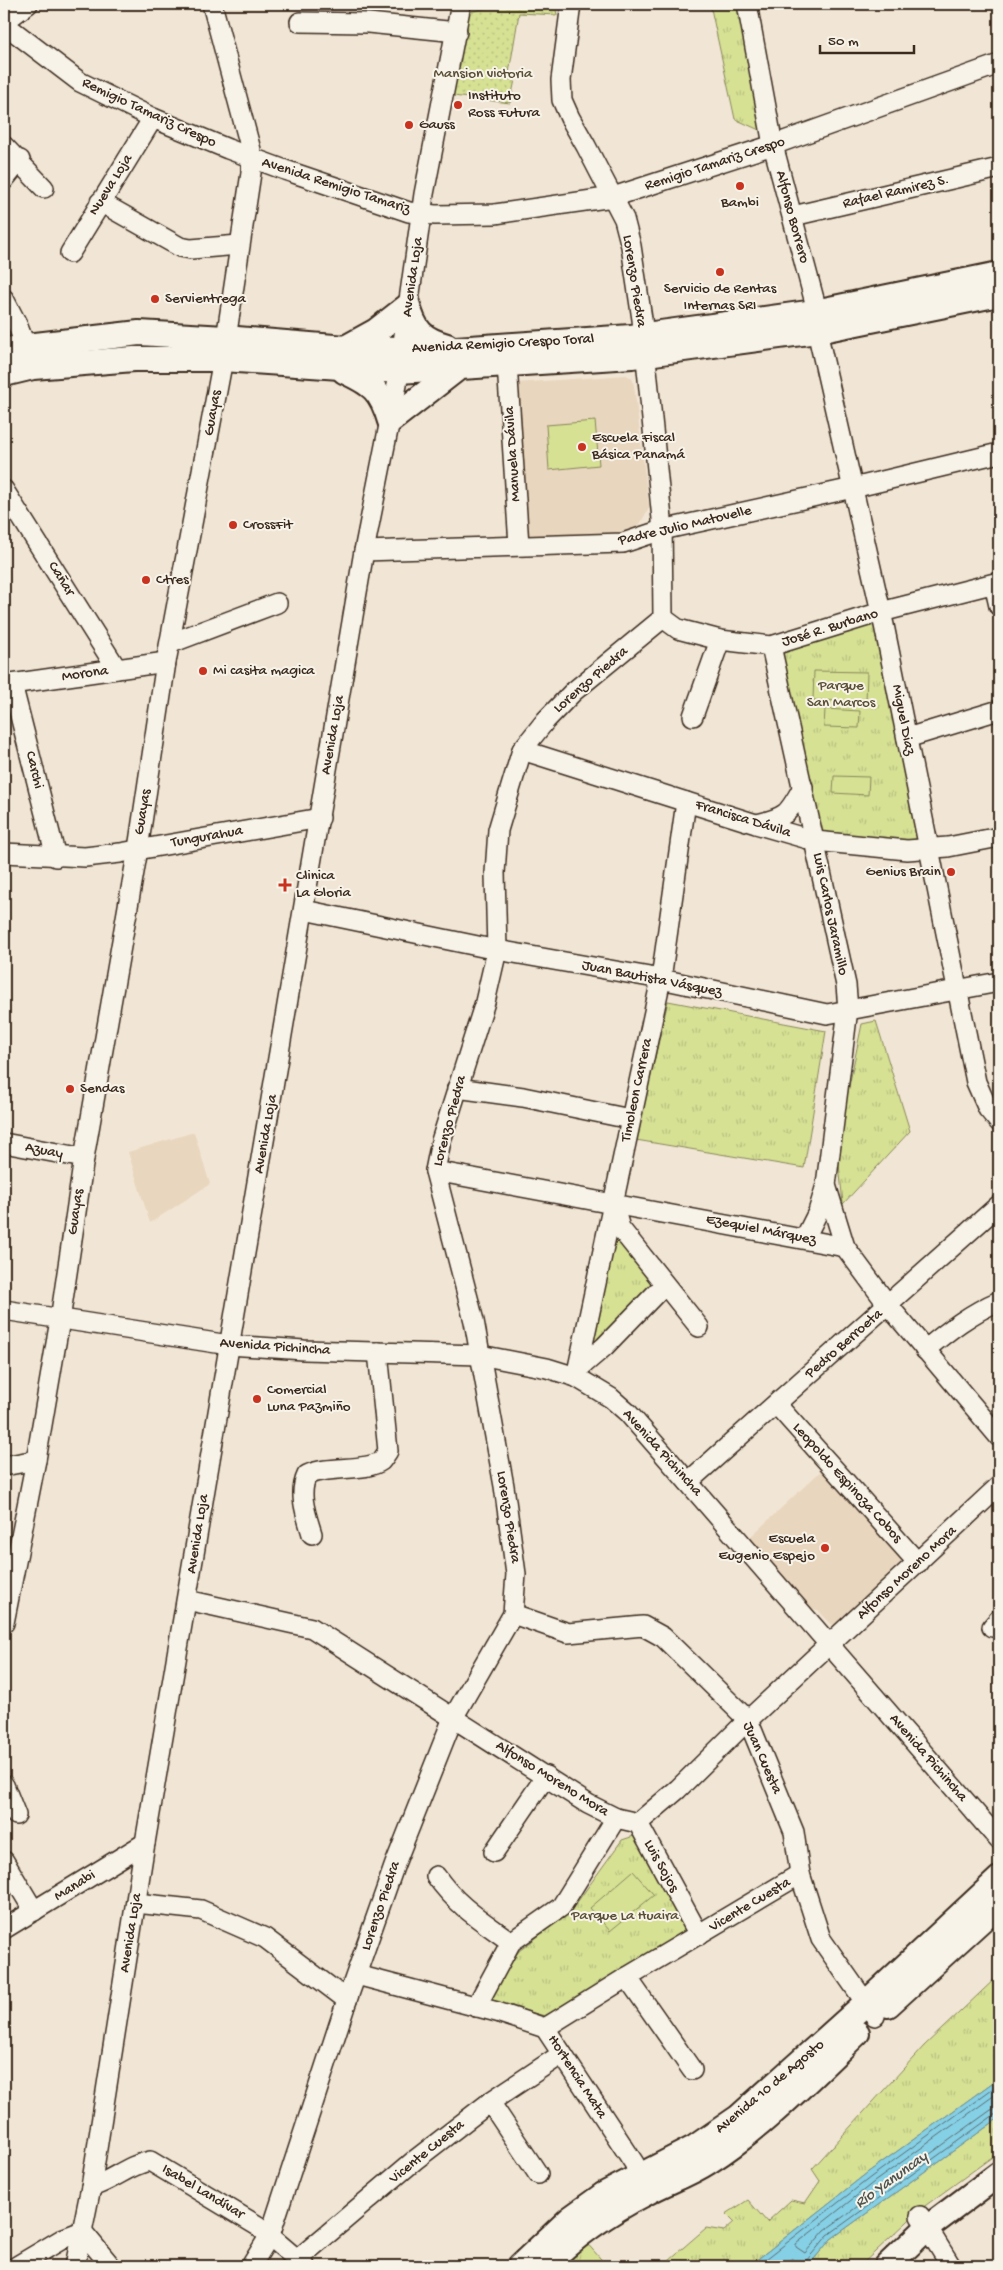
<svg xmlns="http://www.w3.org/2000/svg" width="1003" height="2270" viewBox="0 0 1003 2270" font-family="'Gochi Hand',sans-serif">
  <style>
    .built { fill: #e9d6be }
    .grass { fill: url(#grass-dots); stroke: #888659 }
    .park { fill: url(#park-tufts); stroke: #888659 }
    .pitch { fill: #d6e194; stroke: #888659 }
    .water { fill: #86d0e6; stroke: #688e96 }
    .lines { fill: none; stroke-linecap: round; stroke-linejoin: round }
    .shore { stroke: #596c6e; stroke-width: 1 }
    .minor-casing { stroke: #3b2a1e; stroke-width: 22 }
    .major-casing { stroke: #3b2a1e; stroke-width: 28 }
    .minor { stroke: #f7f3e8; stroke-width: 19 }
    .major { stroke: #f7f3e8; stroke-width: 24 }
    .poi-dot { fill: #c8321e; stroke: #f7f3e8; stroke-width: 2 }
    .labels { text-anchor: middle; dominant-baseline: central; stroke-width: 4; stroke-linejoin: round; paint-order: stroke }
    .park-label { font-size: 15px; fill: #5a4f36; stroke: #f7f3e8 }
    .poi-label { font-size: 15px; fill: #3b2a1e; stroke: #f7f3e8; text-anchor: start }
    .street-label { font-size: 15px; fill: #3b2a1e; stroke: #f7f3e8 }
    .water-label { font-size: 16px; font-style: italic; fill: #4e5450; stroke: #f7f3e8 }
  </style>
  <defs>
    <pattern id="grass-dots" width="8" height="8" patternUnits="userSpaceOnUse" patternTransform="scale(1.25)"><rect width="8" height="8" fill="#d6e194"/><path d="M2 2h.1M6 6h.1" fill="none" stroke="#b9c17f" stroke-width="1.8" stroke-linecap="round"/></pattern>
    <pattern id="park-tufts" width="24" height="20" patternUnits="userSpaceOnUse" patternTransform="scale(1.25)"><rect width="24" height="20" fill="#d6e194"/><path d="M3 7l-1-3M5 7V3M7 7l1-3M15 17l-1-3M17 17v-4M19 17l1-3" fill="none" stroke="#b9c17f"/></pattern>
  </defs>
  <rect width="100%" height="100%" fill="#f1e6d5"/>
  <filter id="ink" filterUnits="userSpaceOnUse"><feTurbulence type="fractalNoise" baseFrequency=".02" numOctaves="2"/><feDisplacementMap in="SourceGraphic" scale="10" xChannelSelector="R" yChannelSelector="G"/><feConvolveMatrix kernelMatrix="1 2 1 2 8 2 1 2 1" color-interpolation-filters="sRGB"/></filter>
  <g filter="url(#ink)">
    <g class="built">
      <polygon points="626,375 632,378 634,385 649,508 635,533 529,538 516,383"/>
      <polygon points="194,1132 210,1184 150,1223 128,1152"/>
      <polygon points="824,1468 902,1557 901,1562 835,1625 831,1624 818,1610 809,1608 748,1539"/>
    </g>
    <polygon class="grass" points="504,4 555,4 557,15 519,13 508,79 515,80 510,103 453,96 469,12"/>
    <g class="park">
      <polygon points="710,4 739,4 766,133 735,119"/>
      <polygon points="880,618 925,842 822,832 777,650"/>
      <polygon points="668,1001 826,1031 804,1168 636,1140"/>
      <polygon points="876,1021 910,1131 843,1204 837,1144 862,1024"/>
      <polygon points="616,1233 655,1287 584,1357"/>
      <polygon points="637,1835 685,1928 679,1941 545,2016 491,2002 491,1995 504,1971 519,1951 570,1912 622,1840"/>
      <polygon points="999,1975 999,2078 867,2173 749,2266 662,2266 706,2228 724,2231 734,2222 726,2214 748,2200 767,2222 791,2200 805,2203 820,2181 812,2169 924,2046"/>
      <polygon points="999,2118 999,2152 922,2208 860,2266 808,2266 831,2239"/>
      <polygon points="585,2241 607,2266 561,2266"/>
    </g>
    <g class="pitch">
      <polygon points="595,421 599,465 549,470 546,425"/>
      <polygon points="814,671 867,672 866,702 813,700"/>
      <polygon points="825,709 860,711 859,728 824,727"/>
      <polygon points="834,776 869,777 868,795 833,793"/>
      <polygon points="633,1871 654,1895 610,1931 590,1908"/>
    </g>
    <polygon class="water" points="999,2078 999,2118 831,2239 808,2266 791,2266 793,2261 792,2258 780,2266 749,2266 867,2173"/>
    <g class="lines">
      <g class="shore">
        <polyline points="999,2092 874,2182 796,2244 796,2247 805,2253 825,2230 991,2110 999,2108"/>
        <polyline points="757,2266 871,2177 999,2084"/>
        <polyline points="805,2266 806,2261 828,2235 994,2115 999,2114"/>
      </g>
      <g class="minor-casing">
        <g id="minor">
          <polyline points="747,4 773,145 814,299 817,331 884,625 976,1082 988,1109 999,1122"/>
          <polyline points="4,22 28,4"/>
          <polyline points="300,22 368,23 457,32"/>
          <polyline points="4,24 80,82 153,118 228,149 285,170 409,212 435,215 495,214 613,197 773,145 999,64"/>
          <polyline points="4,146 44,188"/>
          <polyline points="4,180 20,160"/>
          <polyline points="100,202 180,247 191,249 239,245"/>
          <polyline points="793,216 999,168"/>
          <polyline points="70,253 153,118"/>
          <polyline points="4,299 17,324 30,357"/>
          <polyline points="507,364 519,545"/>
          <polyline points="4,490 117,669"/>
          <polyline points="364,551 623,543 662,530 853,488 999,453"/>
          <polyline points="994,584 999,606"/>
          <polyline points="663,618 678,629 720,640 771,646 881,612 999,582"/>
          <polyline points="171,643 277,603"/>
          <polyline points="771,646 846,985 848,1009 826,1185 845,1247"/>
          <polyline points="12,684 56,857"/>
          <polyline points="4,685 166,662"/>
          <polyline points="693,716 720,640"/>
          <polyline points="907,738 999,710"/>
          <polyline points="522,750 756,824 815,841 907,850 948,847 999,837"/>
          <path d="M 757,824 C 787,817 788,814 803,787"/>
          <polyline points="4,853 85,857 120,853 320,818"/>
          <polyline points="304,910 497,950 661,979 827,1014 999,982"/>
          <polyline points="457,1088 523,1097 630,1119"/>
          <polyline points="4,1143 84,1158"/>
          <polyline points="435,1171 845,1247 888,1305 999,1437"/>
          <polyline points="613,1204 620,1228 699,1327"/>
          <polyline points="805,1238 818,1212 826,1185"/>
          <polyline points="4,1310 229,1345 304,1350 480,1355 547,1368 576,1377 611,1398 628,1413 999,1840"/>
          <path d="M 925,1350 C 949,1330 971,1313 999,1301"/>
          <polyline points="577,1370 604,1347 664,1285"/>
          <polyline points="576,1377 661,979 686,802"/>
          <polyline points="776,1404 918,1563"/>
          <polyline points="4,1466 36,1460"/>
          <polyline points="688,1482 999,1205"/>
          <path d="M 312,1534 C 306,1514 298,1494 307,1475 C 328,1465 366,1472 381,1461 C 383,1459 386,1454 388,1451 L 378,1352"/>
          <polyline points="187,1600 312,1628 588,1804 616,1818 638,1823 678,1789 748,1720 999,1486"/>
          <polyline points="513,1614 568,1633 643,1626 663,1637 748,1720 794,1832 800,1874 821,1939 875,2016"/>
          <polyline points="4,1623 36,1460 60,1320 84,1158 138,849 166,662 223,359 251,173 251,150 212,4"/>
          <polyline points="992,1627 999,1619"/>
          <polyline points="4,1785 16,1815"/>
          <polyline points="638,1823 699,1935"/>
          <polyline points="494,1852 546,1776"/>
          <polyline points="4,1861 34,1911"/>
          <path d="M 436,1876 C 458,1907 481,1920 511,1942"/>
          <polyline points="136,1903 201,1910 265,1938 347,2000"/>
          <polyline points="4,1929 145,1843"/>
          <polyline points="357,1975 497,2012 545,2028 634,2163 644,2187"/>
          <polyline points="627,1977 692,2070"/>
          <polyline points="476,2007 511,1942 561,1907 616,1818"/>
          <polyline points="545,2028 627,1977 800,1874"/>
          <polyline points="490,2102 538,2174"/>
          <path d="M 91,2187 C 112,2181 128,2165 150,2161 L 258,2226 L 305,2266"/>
          <polyline points="920,2216 951,2266"/>
          <polyline points="82,2231 111,2266"/>
          <polyline points="298,2259 415,2160 490,2102 562,2054"/>
          <polyline points="17,2266 64,2238 82,2231"/>
          <polyline points="75,2266 91,2187 145,1843 364,551 397,385 424,194 461,4"/>
          <polyline points="251,2266 270,2235 347,2000 395,1864 453,1718 513,1614 516,1574 504,1486 474,1321 435,1171 441,1141 485,1002 497,950 495,873 498,830 522,750 546,720 573,692 663,618 662,519 642,319 631,246 624,219 586,146 570,118 562,100 561,80 571,4"/>
        </g>
      </g>
      <g class="major-casing">
        <g id="major">
          <path d="M 347,347 L 376,331 L 408,306 C 415,331 422,339 447,346"/>
          <polyline points="4,351 27,346 139,333 225,338 346,348 402,349 456,349 631,337 815,312 999,274"/>
          <path d="M 344,371 C 372,384 381,390 390,421 L 458,368"/>
          <polyline points="4,374 33,367 134,359 223,359 399,371 632,356 817,331 999,294"/>
          <polyline points="888,2005 999,1904"/>
          <polyline points="520,2266 571,2218 603,2195 694,2148 739,2117 866,2003 999,1879"/>
          <path d="M 545,2266 C 574,2236 609,2212 646,2193 C 666,2182 688,2175 708,2162 C 763,2127 810,2078 857,2033"/>
          <polyline points="887,2266 927,2228 999,2174"/>
        </g>
      </g>
      <use href="#minor" class="minor"/>
      <use href="#major" class="major"/>
    </g>
  </g>
  <g class="poi-dot">
    <circle cx="458" cy="105" r="5"/>
    <circle cx="409" cy="125" r="5"/>
    <circle cx="740" cy="186" r="5"/>
    <circle cx="720" cy="272" r="5"/>
    <circle cx="155" cy="299" r="5"/>
    <circle cx="582" cy="447" r="5"/>
    <circle cx="233" cy="525" r="5"/>
    <circle cx="146" cy="580" r="5"/>
    <circle cx="203" cy="671" r="5"/>
    <circle cx="951" cy="872" r="5"/>
    <path d="M282.5 877.5h5v5h5v5h-5v5h-5v-5h-5v-5h5z"/>
    <circle cx="70" cy="1089" r="5"/>
    <circle cx="257" cy="1399" r="5"/>
    <circle cx="825" cy="1548" r="5"/>
  </g>
  <g class="labels">
    <g class="park-label">
      <text x="483" y="74">Mansion victoria</text>
      <text x="841" y="686">Parque<tspan x="841" dy="17">San Marcos</tspan></text>
      <text x="625" y="1916">Parque La Huaira</text>
    </g>
    <g class="poi-label">
      <text x="468" y="96">Instituto<tspan x="468" dy="17">Ross Futura</tspan></text>
      <text x="419" y="125">Gauss</text>
      <text x="740" y="203" text-anchor="middle">Bambi</text>
      <text x="720" y="289" text-anchor="middle">Servicio de Rentas<tspan x="720" dy="17">Internas SRI</tspan></text>
      <text x="165" y="299">Servientrega</text>
      <text x="592" y="438">Escuela Fiscal<tspan x="592" dy="17">Básica Panamá</tspan></text>
      <text x="243" y="525">CrossFit</text>
      <text x="156" y="580">Ctres</text>
      <text x="213" y="671">Mi casita magica</text>
      <text x="941" y="872" text-anchor="end">Genius Brain</text>
      <text x="296" y="876">Clinica<tspan x="296" dy="17">La Gloria</tspan></text>
      <text x="80" y="1089">Sendas</text>
      <text x="267" y="1390">Comercial<tspan x="267" dy="17">Luna Pazmiño</tspan></text>
      <text x="815" y="1539" text-anchor="end">Escuela<tspan x="815" dy="17">Eugenio Espejo</tspan></text>
    </g>
    <g class="street-label">
      <text transform="translate(149 113) rotate(25)">Remigio Tamariz Crespo</text>
      <text transform="translate(715 164) rotate(-18)">Remigio Tamariz Crespo</text>
      <text transform="translate(111 185) rotate(-58)">Nueva Loja</text>
      <text transform="translate(336 186) rotate(18)">Avenida Remigio Tamariz</text>
      <text transform="translate(896 192) rotate(-13)">Rafael Ramirez S.</text>
      <text transform="translate(792 217) rotate(75)">Alfonso Borrero</text>
      <text transform="translate(413 277) rotate(-82)">Avenida Loja</text>
      <text transform="translate(634 281) rotate(81)">Lorenzo Piedra</text>
      <text transform="translate(503 344) rotate(-3)">Avenida Remigio Crespo Toral</text>
      <text transform="translate(213 413) rotate(-80)">Guayas</text>
      <text transform="translate(513 454) rotate(-94)">Manuela Dávila</text>
      <text transform="translate(685 526) rotate(-13)">Padre Julio Matovelle</text>
      <text transform="translate(61 579) rotate(58)">Cañar</text>
      <text transform="translate(830 628) rotate(-17)">José R. Burbano</text>
      <text transform="translate(85 674) rotate(-8)">Morona</text>
      <text transform="translate(591 680) rotate(-41)">Lorenzo Piedra</text>
      <text transform="translate(903 720) rotate(79)">Miguel Diaz</text>
      <text transform="translate(333 735) rotate(-80)">Avenida Loja</text>
      <text transform="translate(34 770) rotate(76)">Carchi</text>
      <text transform="translate(143 812) rotate(-81)">Guayas</text>
      <text transform="translate(743 819) rotate(17)">Francisca Dávila</text>
      <text transform="translate(207 837) rotate(-10)">Tungurahua</text>
      <text transform="translate(830 914) rotate(78)">Luis Carlos Jaramillo</text>
      <text transform="translate(652 979) rotate(11)">Juan Bautista Vásquez</text>
      <text transform="translate(637 1090) rotate(-78)">Timoleon Carrera</text>
      <text transform="translate(450 1121) rotate(-75)">Lorenzo Piedra</text>
      <text transform="translate(266 1134) rotate(-80)">Avenida Loja</text>
      <text transform="translate(44 1151) rotate(11)">Azuay</text>
      <text transform="translate(76 1212) rotate(-82)">Guayas</text>
      <text transform="translate(761 1230) rotate(11)">Ezequiel Márquez</text>
      <text transform="translate(844 1344) rotate(-41)">Pedro Berroeta</text>
      <text transform="translate(275 1347) rotate(4)">Avenida Pichincha</text>
      <text transform="translate(662 1453) rotate(48)">Avenida Pichincha</text>
      <text transform="translate(847 1483) rotate(48)">Leopoldo Espinoza Cobos</text>
      <text transform="translate(508 1517) rotate(81)">Lorenzo Piedra</text>
      <text transform="translate(198 1534) rotate(-81)">Avenida Loja</text>
      <text transform="translate(907 1573) rotate(-43)">Alfonso Moreno Mora</text>
      <text transform="translate(762 1758) rotate(66)">Juan Cuesta</text>
      <text transform="translate(928 1758) rotate(49)">Avenida Pichincha</text>
      <text transform="translate(552 1779) rotate(32)">Alfonso Moreno Mora</text>
      <text transform="translate(661 1866) rotate(61)">Luis Sojos</text>
      <text transform="translate(75 1886) rotate(-32)">Manabi</text>
      <text transform="translate(750 1905) rotate(-31)">Vicente Cuesta</text>
      <text transform="translate(381 1906) rotate(-71)">Lorenzo Piedra</text>
      <text transform="translate(131 1933) rotate(-81)">Avenida Loja</text>
      <text transform="translate(577 2077) rotate(57)">Hortencia Mata</text>
      <text transform="translate(770 2087) rotate(-40)">Avenida 10 de Agosto</text>
      <text transform="translate(427 2152) rotate(-39)">Vicente Cuesta</text>
      <text transform="translate(203 2192) rotate(31)">Isabel Landívar</text>
    </g>
    <g class="water-label">
      <text transform="translate(892 2181) rotate(-36)">Río Yanuncay</text>
    </g>
  </g>
  <rect width="1003" height="2270" fill="none" stroke="#f7f3e8" stroke-width="20"/>
  <rect x="10" y="10" width="983" height="2250" fill="none" stroke="#3b2a1e" stroke-width="2" filter="url(#ink)"/>
  <path d="M820 45v8h94v-8" fill="none" stroke="#3b2a1e" stroke-width="2.5"/>
  <text x="828" y="45" font-size="15" fill="#3b2a1e" stroke="#f7f3e8" stroke-width="4" paint-order="stroke">50 m</text>
</svg>
